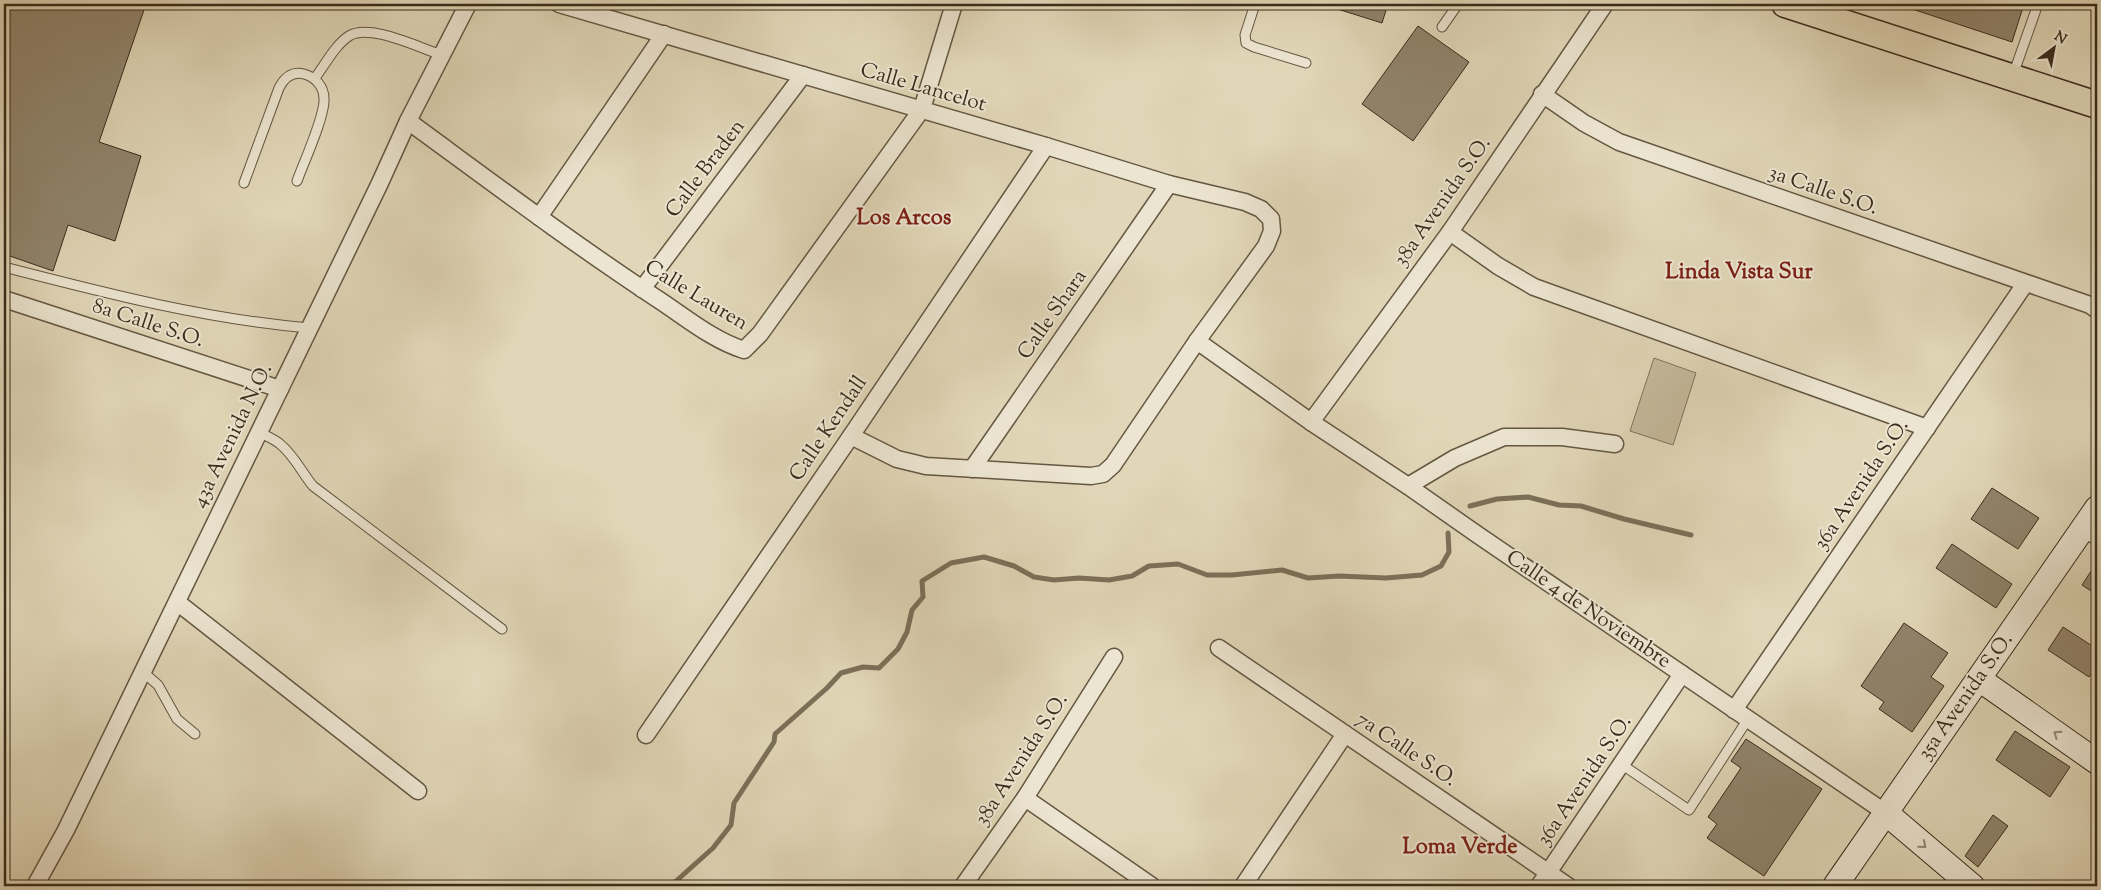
<svg xmlns="http://www.w3.org/2000/svg" width="2101" height="890" viewBox="0 0 2101 890" font-family="'Sorts Mill Goudy',serif">
  <style>
    .green { fill: #c5ba9d; stroke: #80735c }
    .lines { fill: none; stroke-linecap: round; stroke-linejoin: round }
    .stream { stroke: #7c7059; stroke-width: 5 }
    .building { fill: #91856d; stroke: #3a2c1b }
    .lane-casing { stroke: #645742; stroke-width: 11 }
    .street-casing { stroke: #645742; stroke-width: 19 }
    .secondary-casing { stroke: #3a2c1b; stroke-width: 26 }
    .primary-casing { stroke: #3a2c1b; stroke-width: 29 }
    .lane { stroke: #ece5d1; stroke-width: 9 }
    .street { stroke: #ece5d1; stroke-width: 16 }
    .secondary { stroke: #ece5d1; stroke-width: 24 }
    .primary { stroke: #e1d7b8; stroke-width: 26 }
    .oneway { stroke: #938876 }
    .labels { text-anchor: middle; dominant-baseline: central; stroke-width: 4; stroke-linejoin: round; paint-order: stroke }
    .street-label { font-size: 21px; fill: #3a2c1b; stroke: #ece5d1 }
    .neighbourhood-label { font-size: 22px; font-weight: bold; fill: #7a1f14; stroke: #ece5d1 }
  </style>
  <rect width="100%" height="100%" fill="#e1d7b8"/>
  <filter id="stains"><feTurbulence type="fractalNoise" baseFrequency=".004" numOctaves="4"/><feColorMatrix values="0 0 0 0 .2 0 0 0 0 .09 0 0 0 0 .02 0 0 0 .5 -.17"/></filter>
  <radialGradient id="worn" r=".72"><stop offset=".6" stop-color="#630" stop-opacity="0"/><stop offset="1" stop-color="#630" stop-opacity=".3"/></radialGradient>
  <polygon class="green" points="1654,358 1696,373 1673,445 1630,431"/>
  <g class="lines">
    <g class="stream">
      <polyline points="1470,506 1497,499 1528,497 1559,505 1581,506 1624,519 1691,535"/>
      <polyline points="673,886 675,882 713,848 731,825 734,803 774,742 775,734 827,688 841,673 863,667 879,668 898,649 907,632 912,610 923,597 922,581 951,563 984,557 1014,566 1034,577 1054,580 1079,578 1109,580 1132,576 1149,566 1178,564 1207,575 1232,575 1282,570 1308,578 1339,576 1386,578 1422,575 1441,566 1449,552 1448,533"/>
    </g>
  </g>
  <g class="building">
    <polygon points="4,4 146,4 99,142 141,156 115,241 68,225 53,271 4,254"/>
    <polygon points="1332,4 1388,4 1382,23 1331,7"/>
    <polygon points="1904,4 2024,4 2012,42 1903,6"/>
    <polygon points="1418,26 1469,62 1413,141 1362,104"/>
    <polygon points="1992,488 2039,518 2018,549 1971,519"/>
    <polygon points="1952,544 2012,584 1996,608 1936,568"/>
    <polygon points="2097,562 2097,595 2082,585"/>
    <polygon points="1904,623 1948,653 1931,677 1944,686 1912,732 1879,709 1884,702 1861,686"/>
    <polygon points="2063,627 2097,649 2097,665 2089,677 2048,650"/>
    <polygon points="2015,731 2070,767 2050,797 1996,760"/>
    <polygon points="1746,739 1822,789 1764,876 1707,838 1717,824 1708,817 1741,768 1731,761"/>
    <polygon points="1993,815 2008,826 1978,867 1965,856"/>
  </g>
  <g class="lines">
    <g class="lane-casing">
      <g id="lane">
        <polyline points="1255,4 1245,35 1246,43 1254,47 1306,63"/>
        <polyline points="1442,27 1458,4"/>
        <polyline points="2013,75 2038,4"/>
        <path d="M 315,78 C 325,65 335,45 349,36 C 370,23 419,48 442,55"/>
        <path d="M 244,183 L 279,88 C 284,78 292,71 304,74 C 315,77 324,86 324,99 C 325,116 304,162 297,181"/>
        <path d="M 4,267 C 105,293 205,319 309,328"/>
        <path d="M 259,432 C 266,436 274,439 280,444 C 294,455 302,473 313,486 L 502,629"/>
        <polyline points="2081,531 2097,541"/>
        <polyline points="143,672 158,685 177,719 195,734"/>
        <polyline points="1621,764 1689,810 1748,719"/>
      </g>
    </g>
    <g class="street-casing">
      <g id="street">
        <polyline points="559,4 1046,146 1169,184 1245,202 1261,209 1271,219 1272,231 1266,246 1197,341 1113,465 1103,474 1091,476 926,466 897,459 851,436"/>
        <polyline points="1542,94 1584,123 1619,142 2090,305 2097,310"/>
        <path d="M 408,121 C 490,181 571,242 656,298 C 684,316 712,340 744,350 L 760,334 L 922,109 L 954,4"/>
        <polyline points="539,217 664,34"/>
        <polyline points="1450,232 1498,266 1534,287 1927,428"/>
        <polyline points="642,289 803,75"/>
        <polyline points="4,299 280,389"/>
        <polyline points="1197,341 1311,422 1408,486 1478,535 1886,813"/>
        <polyline points="1311,422 1450,232 1605,4"/>
        <polyline points="972,469 1169,184"/>
        <polyline points="1408,486 1455,458 1504,437 1562,437 1615,444"/>
        <polyline points="177,602 418,791"/>
        <polyline points="1219,648 1568,886"/>
        <polyline points="1734,710 2025,284"/>
        <polyline points="646,735 851,436 1046,146"/>
        <polyline points="1025,798 1152,886"/>
        <polyline points="35,886 66,830 379,185 408,121 468,4"/>
        <polyline points="963,886 1025,798 1114,657"/>
        <polyline points="1243,886 1345,734"/>
        <polyline points="1539,886 1682,674"/>
      </g>
    </g>
    <g class="secondary-casing">
      <g id="secondary">
        <polyline points="1979,679 2097,762"/>
        <polyline points="1886,813 1972,886"/>
        <polyline points="1835,886 2097,508"/>
      </g>
    </g>
    <g class="primary-casing">
      <polyline id="primary" points="1785,4 2097,105"/>
    </g>
    <use href="#lane" class="lane"/>
    <use href="#street" class="street"/>
    <use href="#secondary" class="secondary"/>
    <use href="#primary" class="primary"/>
  </g>
  <defs><path id="oneway-chevron" d="M-2-3.5L2.5 0L-2 3.5" fill="none" stroke-width="1.6" stroke-linecap="round" stroke-linejoin="round" transform="scale(1.25)"/></defs>
  <g class="oneway">
    <use href="#oneway-chevron" transform="translate(2057 734) rotate(-145)"/>
    <use href="#oneway-chevron" transform="translate(1923 845) rotate(40)"/>
  </g>
  <g class="labels">
    <g class="street-label">
      <text transform="translate(923 88) rotate(16)">Calle Lancelot</text>
      <text transform="translate(706 169) rotate(-53)">Calle Braden</text>
      <text transform="translate(1823 191) rotate(19)">3a Calle S.O.</text>
      <text transform="translate(1443 202) rotate(-55)">38a Avenida S.O.</text>
      <text transform="translate(696 296) rotate(31)">Calle Lauren</text>
      <text transform="translate(1053 315) rotate(-55)">Calle Shara</text>
      <text transform="translate(148 324) rotate(18)">8a Calle S.O.</text>
      <text transform="translate(829 429) rotate(-56)">Calle Kendall</text>
      <text transform="translate(233 436) rotate(-64)">43a Avenida N.O.</text>
      <text transform="translate(1862 485) rotate(-56)">36a Avenida S.O.</text>
      <text transform="translate(1588 610) rotate(34)">Calle 4 de Noviembre</text>
      <text transform="translate(1966 697) rotate(-55)">35a Avenida S.O.</text>
      <text transform="translate(1406 750) rotate(34)">7a Calle S.O.</text>
      <text transform="translate(1022 760) rotate(-57)">38a Avenida S.O.</text>
      <text transform="translate(1585 781) rotate(-56)">36a Avenida S.O.</text>
    </g>
    <g class="neighbourhood-label">
      <text x="904" y="219">Los Arcos</text>
      <text x="1739" y="273">Linda Vista Sur</text>
      <text x="1460" y="848">Loma Verde</text>
    </g>
  </g>
  <rect width="2101" height="890" fill="none" stroke="#e1d7b8" stroke-width="20"/>
  <rect x="5" y="5" width="2091" height="880" fill="none" stroke="#3a2c1b" stroke-width="2.5"/>
  <rect x="10" y="10" width="2081" height="870" fill="none" stroke="#3a2c1b"/>
  <g transform="translate(2054 48) rotate(32)" stroke="#ece5d1" stroke-width="4" paint-order="stroke">
  <path d="M0-4L9 19L0 12L-9 19Z" fill="#3a2c1b"/>
  <text y="-8" font-size="14" font-weight="bold" text-anchor="middle" fill="#3a2c1b">N</text>
  </g>
  <rect width="100%" height="100%" filter="url(#stains)"/>
  <rect width="100%" height="100%" fill="url(#worn)"/>
</svg>
